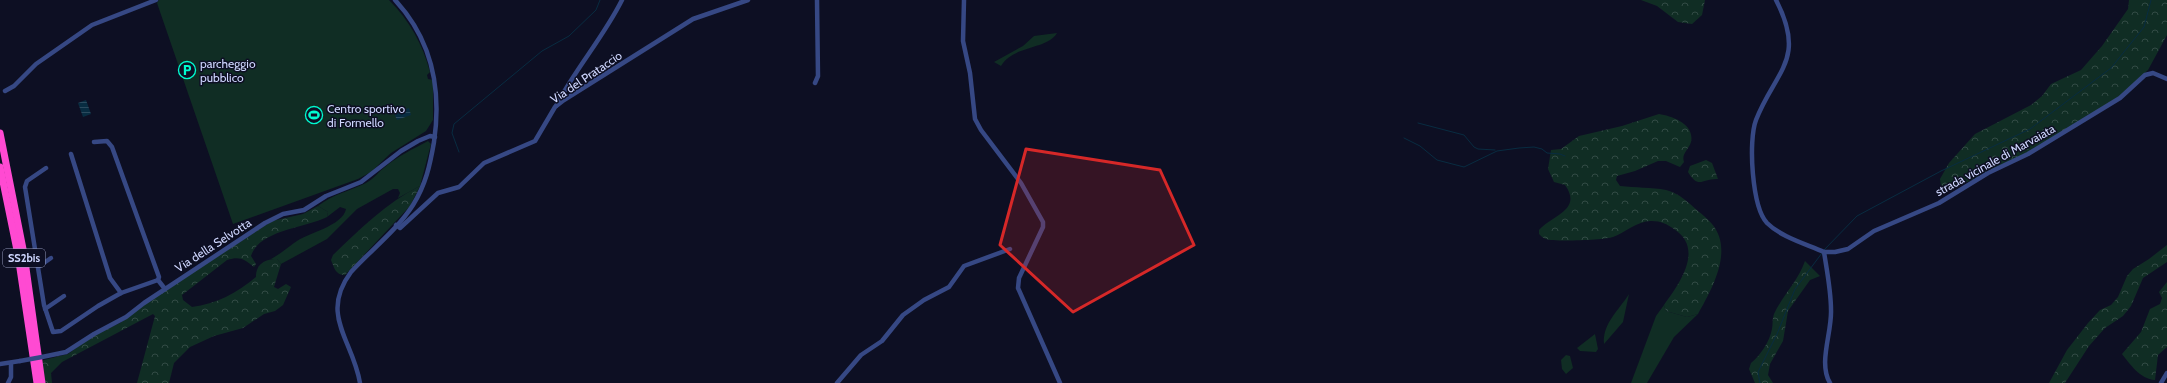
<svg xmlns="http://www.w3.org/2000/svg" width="2167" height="383" viewBox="0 0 2167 383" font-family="Cabin,sans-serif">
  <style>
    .grass { fill: #102d24 }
    .forest { fill: url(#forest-crowns) }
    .water { fill: url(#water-rules) }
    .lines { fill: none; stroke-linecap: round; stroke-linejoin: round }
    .stream { stroke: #082c41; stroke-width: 1 }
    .minor { stroke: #364884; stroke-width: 4.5 }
    .highway { stroke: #ff4ad2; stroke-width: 7 }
    .minor-bridge { stroke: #364884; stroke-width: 4.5 }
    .marked { fill: #d62828; fill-opacity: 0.2; stroke: #d62828; stroke-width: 3; stroke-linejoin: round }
    .labels { text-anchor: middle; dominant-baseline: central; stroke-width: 3; stroke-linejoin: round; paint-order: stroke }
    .shield { fill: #0d0f23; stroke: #959bbd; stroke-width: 1 }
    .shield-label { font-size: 11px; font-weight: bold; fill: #cfd7ff }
    .poi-label { font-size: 12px; fill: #cfd7ff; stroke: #0d0f23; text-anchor: start }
    .street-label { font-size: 12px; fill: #cfd7ff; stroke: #0d0f23 }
  </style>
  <defs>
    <pattern id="forest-crowns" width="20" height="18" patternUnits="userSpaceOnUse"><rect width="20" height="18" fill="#102d24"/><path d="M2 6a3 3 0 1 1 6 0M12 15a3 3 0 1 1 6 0" fill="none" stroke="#324b45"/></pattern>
    <pattern id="water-rules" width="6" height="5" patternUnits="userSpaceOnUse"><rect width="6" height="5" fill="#082c41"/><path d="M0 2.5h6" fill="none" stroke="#2b4a5e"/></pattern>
  </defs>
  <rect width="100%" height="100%" fill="#0d0f23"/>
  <g class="grass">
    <path d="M 159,0 L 389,0 C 410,21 423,45 430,72 L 427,75 L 428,79 L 433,80 L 433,120 L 426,131 L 391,153 L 371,172 L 358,179 L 233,224 L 157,3 Z"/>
    <path d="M 1057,33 C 1047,50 1013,45 1001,66 L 994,62 L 1023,46 L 1034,36 Z"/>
    <path d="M 428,141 L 431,144 L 420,186 L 398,198 L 400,193 L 398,189 L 393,189 L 357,209 L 327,239 L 281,264 L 277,259 L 271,259 C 280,254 286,249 294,243 C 307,233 343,226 346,209 L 340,207 L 327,217 L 328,212 L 318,206 C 333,194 350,191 366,183 C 374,179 378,172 385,167 C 398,156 413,149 428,141 Z"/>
    <path d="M 1629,294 L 1623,322 L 1604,344 C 1602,324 1619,310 1629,294 Z"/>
    <polygon points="1664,305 1666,311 1687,317 1698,314 1674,337 1647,383 1631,383 1656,316"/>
    <polygon points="1595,334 1598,349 1596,352 1580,351 1577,348"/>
    <polygon points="1566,355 1570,356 1573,368 1566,374 1562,369 1561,360"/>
  </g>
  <g class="forest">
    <polygon points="1641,0 1705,0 1702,15 1692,24 1678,22 1657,6"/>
    <polygon points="2129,0 2167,0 2167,35 2148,70 2114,102 2016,159 1942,194 1940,179 1949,163 1975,134 2031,105 2042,96 2051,84 2081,70 2102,46 2128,9"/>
    <path d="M 1659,114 C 1672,116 1695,124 1691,142 C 1689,149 1681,154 1684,162 L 1680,167 L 1666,161 L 1658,161 L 1635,171 L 1617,176 L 1616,180 L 1620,186 C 1635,188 1651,187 1666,190 C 1679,193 1689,203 1698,211 C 1703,215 1708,219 1712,224 C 1734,250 1712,289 1698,314 L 1687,317 L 1666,311 L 1664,305 C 1679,284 1705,249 1674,229 C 1667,224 1661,221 1652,221 C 1639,220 1624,233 1613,237 C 1606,240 1553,242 1546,239 C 1543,238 1541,236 1539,234 L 1539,230 C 1552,215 1583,210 1565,185 L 1554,182 L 1548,169 L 1551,150 L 1561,149 L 1579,136 L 1622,126 Z"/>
    <path d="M 1706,160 L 1712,163 L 1718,179 C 1702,178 1699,190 1688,172 L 1690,166 Z"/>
    <path d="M 420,186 L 410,206 L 345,275 C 335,275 334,267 331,260 L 333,255 C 360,229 386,203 420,186 Z"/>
    <path d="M 318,206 L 328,212 L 327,217 C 305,228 259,230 251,256 L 256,264 L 254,267 C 244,259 240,256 227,260 L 182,295 L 183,300 L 192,307 C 216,304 237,293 256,277 C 256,264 265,259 277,259 L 281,264 L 274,287 L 278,289 L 286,284 L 291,287 L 283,305 L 275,311 L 264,314 L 243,328 L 214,336 L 190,347 L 174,363 L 169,383 L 137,383 L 155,316 L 153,314 L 62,362 L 51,373 L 52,383 L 44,383 L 40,361 L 68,354 L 93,336 L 120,323 L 152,299 L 272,221 L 303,214 Z"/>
    <polygon points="2167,245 2167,262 2143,278 2131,306 2123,316 2105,328 2089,346 2065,383 2049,383 2067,350 2088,323 2100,310 2111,305 2118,297 2127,276 2133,269 2149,259"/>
    <path d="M 1805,261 L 1820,276 L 1810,280 L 1788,311 L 1783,341 L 1770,364 L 1768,375 L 1773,383 L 1755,383 L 1749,369 L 1751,363 C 1760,356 1770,341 1772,329 C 1773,324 1772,319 1774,314 C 1783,295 1798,281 1805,261 Z"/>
    <path d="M 2167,282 L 2167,347 L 2158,355 L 2155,380 C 2140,379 2130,364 2122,354 L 2141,332 L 2150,309 L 2160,304 L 2162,298 L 2159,292 Z"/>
  </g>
  <g class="water">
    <polygon points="86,100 91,114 83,117 78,103"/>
    <polygon points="409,108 411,115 397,120 394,113"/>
  </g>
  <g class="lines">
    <g class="stream">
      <polyline points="1418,123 1464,135 1474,147 1478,149 1495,150"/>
      <polyline points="1404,138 1420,146 1437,160 1464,167 1497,151 1519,148 1534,147 1542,149 1547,153 1560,154 1565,156"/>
      <polyline points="459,152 452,133 454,124 542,51 569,36 596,10 600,0"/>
      <polyline points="1824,250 1857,216 1941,171 2030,129 2111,68 2144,27 2151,0"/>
      <polyline points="1760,383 1758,372 1777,334 1795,289 1822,253"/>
    </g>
    <g class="minor">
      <polyline points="964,0 963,41 970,73 975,119 981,130 1021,183 1043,222 1043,227 1019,278 1018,288 1060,383"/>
      <path d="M 1776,0 C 1807,60 1775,71 1756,120 C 1748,141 1752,207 1767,223 C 1781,237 1806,244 1824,252 C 1827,271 1831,291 1831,310 C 1832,333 1818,363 1830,383"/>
      <polyline points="815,83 818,76 817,0"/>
      <polyline points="5,91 14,86 36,64 92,25 156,0"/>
      <path d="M 556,106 C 575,69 603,38 622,0"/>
      <polyline points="94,142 107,141 112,147 159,277 158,280 165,289"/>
      <polyline points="71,154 110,278 121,293"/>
      <polyline points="46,168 27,181 25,187 44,305 53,332 61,331 98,306 121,293 158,280"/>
      <polyline points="396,225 400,228 438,193 459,187 484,163 535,141 555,107 564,100 693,19 748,0"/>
      <polyline points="1824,252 1835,252 1848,249 1874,231 1939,203 1988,173 2028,154 2120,98 2145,75 2153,73 2167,79"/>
      <polyline points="38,267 51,258"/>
      <polyline points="45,309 64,296"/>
      <polyline points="42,357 66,352 94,334 126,317 144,303 265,223 283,214 304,210 326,196 361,182 401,151 418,141 430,136 435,137"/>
      <polyline points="0,364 20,361"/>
      <polyline points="8,383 11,377 11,363"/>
      <path d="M 360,383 C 353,340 319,315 351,272 C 371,250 397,230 413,205 C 426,184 430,165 434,142 C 442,88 432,40 395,0"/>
      <polyline points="837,383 861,355 882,341 903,315 924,300 949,287 964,266 1010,249"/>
      <polyline points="2161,383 2167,373"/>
    </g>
    <g class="highway">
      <polyline points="0,133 24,254 42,383"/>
      <polyline points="0,167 18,255 37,383"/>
    </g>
    <polyline class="minor-bridge" points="20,361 42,357"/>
  </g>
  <path class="marked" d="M 1026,149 L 1160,170 L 1194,245 L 1073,312 L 1000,245 Z"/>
  <defs>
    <g id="parking-ring" transform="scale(0.9)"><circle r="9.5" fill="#0d0f23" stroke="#00facf" stroke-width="1.5"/><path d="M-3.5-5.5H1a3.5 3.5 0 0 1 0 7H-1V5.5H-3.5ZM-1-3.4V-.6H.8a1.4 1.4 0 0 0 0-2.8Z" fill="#00facf"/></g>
    <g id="stadium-ring" transform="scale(0.9)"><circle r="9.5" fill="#0d0f23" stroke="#00facf" stroke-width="1.5"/><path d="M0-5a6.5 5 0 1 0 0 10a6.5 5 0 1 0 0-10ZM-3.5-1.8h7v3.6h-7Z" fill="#00facf"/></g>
  </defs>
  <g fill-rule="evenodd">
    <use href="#parking-ring" x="187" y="70"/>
    <use href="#stadium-ring" x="314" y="115"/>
  </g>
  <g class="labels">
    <rect class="shield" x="3" y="249" width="42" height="18" rx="3"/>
    <g class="shield-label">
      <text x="24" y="258">SS2bis</text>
    </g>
    <g class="poi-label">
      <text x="200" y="63">parcheggio<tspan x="200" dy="14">pubblico</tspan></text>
      <text x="327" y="108">Centro sportivo<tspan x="327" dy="14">di Formello</tspan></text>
    </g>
    <g class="street-label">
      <text transform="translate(586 77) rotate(-34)">Via del Prataccio</text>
      <text transform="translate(1995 160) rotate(-29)">strada vicinale di Marvaiata</text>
      <text transform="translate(213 245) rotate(-33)">Via della Selvotta</text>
    </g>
  </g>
</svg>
